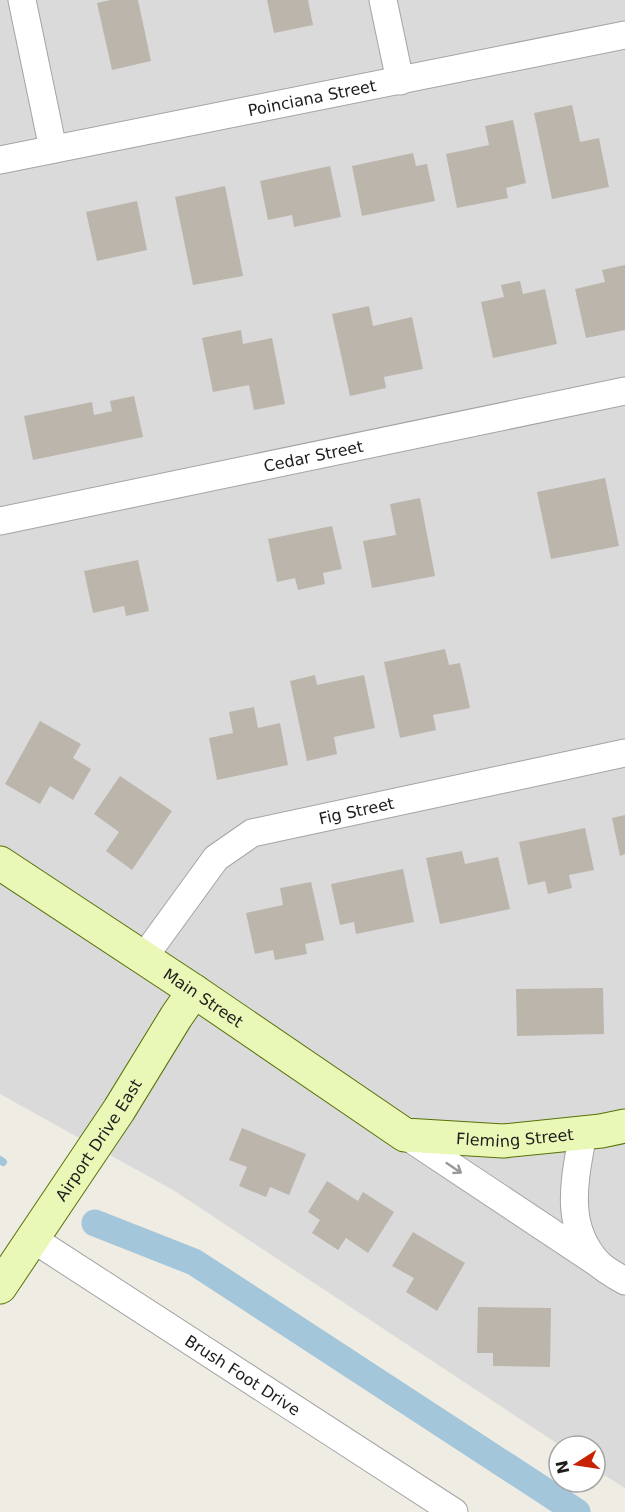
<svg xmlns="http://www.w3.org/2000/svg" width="625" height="1512" viewBox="0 0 625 1512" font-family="'DejaVu Sans',sans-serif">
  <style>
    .residential { fill: #dbdada }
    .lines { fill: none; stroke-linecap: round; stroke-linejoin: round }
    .stream { stroke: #a4c6db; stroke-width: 8 }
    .canal { stroke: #a4c6db; stroke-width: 27 }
    .building { fill: #bbb5ac }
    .street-casing { stroke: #a4a4a4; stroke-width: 29 }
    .secondary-casing { stroke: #557206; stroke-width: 35 }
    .street { stroke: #fff; stroke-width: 27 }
    .secondary { stroke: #eaf8b7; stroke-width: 33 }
    .oneway { stroke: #999 }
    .labels { text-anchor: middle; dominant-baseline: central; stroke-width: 4.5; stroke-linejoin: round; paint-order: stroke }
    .street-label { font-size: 16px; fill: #1d1d1d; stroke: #fff }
  </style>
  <rect width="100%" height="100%" fill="#eeece3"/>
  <polygon class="residential" points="0,0 625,0 625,1488 595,1469 595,1446 561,1446 173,1190 0,1094"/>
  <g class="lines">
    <polyline class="stream" points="0,1160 3,1162"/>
    <polyline class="canal" points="95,1223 194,1262 577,1512"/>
  </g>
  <g class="building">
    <polygon points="110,0 138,0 151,61 112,70 97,3"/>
    <polygon points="267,0 308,0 313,25 274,33"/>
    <polygon points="572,105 580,142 599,138 609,187 552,199 534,113"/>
    <polygon points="513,120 526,183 506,188 508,198 457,208 446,154 489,145 485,126"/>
    <polygon points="413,153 416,166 427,164 435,201 362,216 352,166"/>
    <polygon points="330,166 341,217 294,227 292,215 268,220 260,181"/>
    <polygon points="225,186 243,276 193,285 175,197"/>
    <polygon points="137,201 147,250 97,261 86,212"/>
    <polygon points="625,265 625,330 586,338 575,289 605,282 602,270"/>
    <polygon points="520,281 523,294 545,289 557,344 493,358 481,302 504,297 501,285"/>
    <polygon points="369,306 373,326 412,317 423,369 384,377 386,388 350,396 332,314"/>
    <polygon points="241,330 243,344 272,338 285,404 254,410 249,385 213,392 202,338"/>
    <polygon points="134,396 143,437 33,460 24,416 92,402 94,415 112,411 110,401"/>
    <polygon points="605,478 619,546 551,559 537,492"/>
    <polygon points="420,498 435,576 372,588 363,541 396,535 390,504"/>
    <polygon points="332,526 342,569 323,573 325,584 298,590 295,578 277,582 268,539"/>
    <polygon points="138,560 149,611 126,616 124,606 93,613 84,571"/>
    <polygon points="445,649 449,665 460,663 470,708 433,715 436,730 400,738 384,662"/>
    <polygon points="315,675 317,685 364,675 375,728 334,737 337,754 307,761 290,681"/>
    <polygon points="254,707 258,728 280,723 288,765 217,780 209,738 233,733 229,712"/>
    <polygon points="40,721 81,744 73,758 91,769 73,800 50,786 40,804 5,784"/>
    <polygon points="120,776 172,811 132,870 106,851 119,832 94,814"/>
    <polygon points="625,815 625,854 620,856 612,818"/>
    <polygon points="585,828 594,870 569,875 572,888 548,894 545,881 528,885 519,842"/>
    <polygon points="462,851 465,864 498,857 510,909 440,924 426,858"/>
    <polygon points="403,869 414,922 356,934 354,922 340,925 331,884"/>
    <polygon points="311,882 324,940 305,944 307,954 275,960 273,950 255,954 246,913 283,905 280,888"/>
    <polygon points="603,988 604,1034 517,1036 516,989"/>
    <polygon points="242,1128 306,1154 289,1195 270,1187 266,1197 239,1186 247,1167 229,1160"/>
    <polygon points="327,1181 358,1201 363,1192 394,1212 368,1253 346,1238 338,1250 312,1233 320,1220 308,1212"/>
    <polygon points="413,1232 465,1263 437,1311 406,1292 414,1278 392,1266"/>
    <polygon points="478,1307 551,1308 550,1367 493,1366 493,1353 477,1353"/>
  </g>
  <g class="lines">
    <g class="street-casing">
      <g id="street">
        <polyline points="22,0 53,149"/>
        <polyline points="383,0 400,81"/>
        <path id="s1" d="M 0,160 L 625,35"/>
        <path id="s2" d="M 0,521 L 625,391"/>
        <path id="s3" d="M 144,957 L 216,858 L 252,833 L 625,753"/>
        <path d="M 583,1133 C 575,1179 563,1225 598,1263 C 605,1270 616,1276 625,1281"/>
        <polyline points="405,1135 599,1264"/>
        <path id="s4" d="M 33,1239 L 454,1512"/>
      </g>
    </g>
    <g class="secondary-casing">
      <g id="secondary">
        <path id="s5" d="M 0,863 L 194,991 L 405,1135 L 503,1141 L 601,1131 L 625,1126"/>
        <path id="s6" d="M 0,1287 L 119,1110 L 176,1017 L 194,991"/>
      </g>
    </g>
    <use href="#street" class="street"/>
    <use href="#secondary" class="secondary"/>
  </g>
  <defs><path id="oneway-shaft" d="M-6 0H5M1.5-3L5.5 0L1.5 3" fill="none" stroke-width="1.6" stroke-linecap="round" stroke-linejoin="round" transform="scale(1.5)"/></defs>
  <use class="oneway" href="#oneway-shaft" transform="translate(454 1168) rotate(34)"/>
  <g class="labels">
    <g class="street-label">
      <text stroke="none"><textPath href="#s1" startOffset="318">Poinciana Street</textPath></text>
      <text stroke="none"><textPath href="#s2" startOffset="320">Cedar Street</textPath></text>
      <text stroke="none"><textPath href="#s3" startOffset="273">Fig Street</textPath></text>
      <text stroke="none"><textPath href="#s5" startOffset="244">Main Street</textPath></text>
      <text stroke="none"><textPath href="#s5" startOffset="598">Fleming Street</textPath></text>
      <text stroke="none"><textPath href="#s6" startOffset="177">Airport Drive East</textPath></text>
      <text stroke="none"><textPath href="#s4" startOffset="250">Brush Foot Drive</textPath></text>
    </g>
  </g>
  <g transform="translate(577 1464) rotate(258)"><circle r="28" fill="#ffffff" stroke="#a5a5a5" stroke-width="1.5"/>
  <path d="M0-4.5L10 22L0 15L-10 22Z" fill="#c72203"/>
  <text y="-9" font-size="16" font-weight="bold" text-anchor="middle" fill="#1d1d1d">N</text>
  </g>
</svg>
